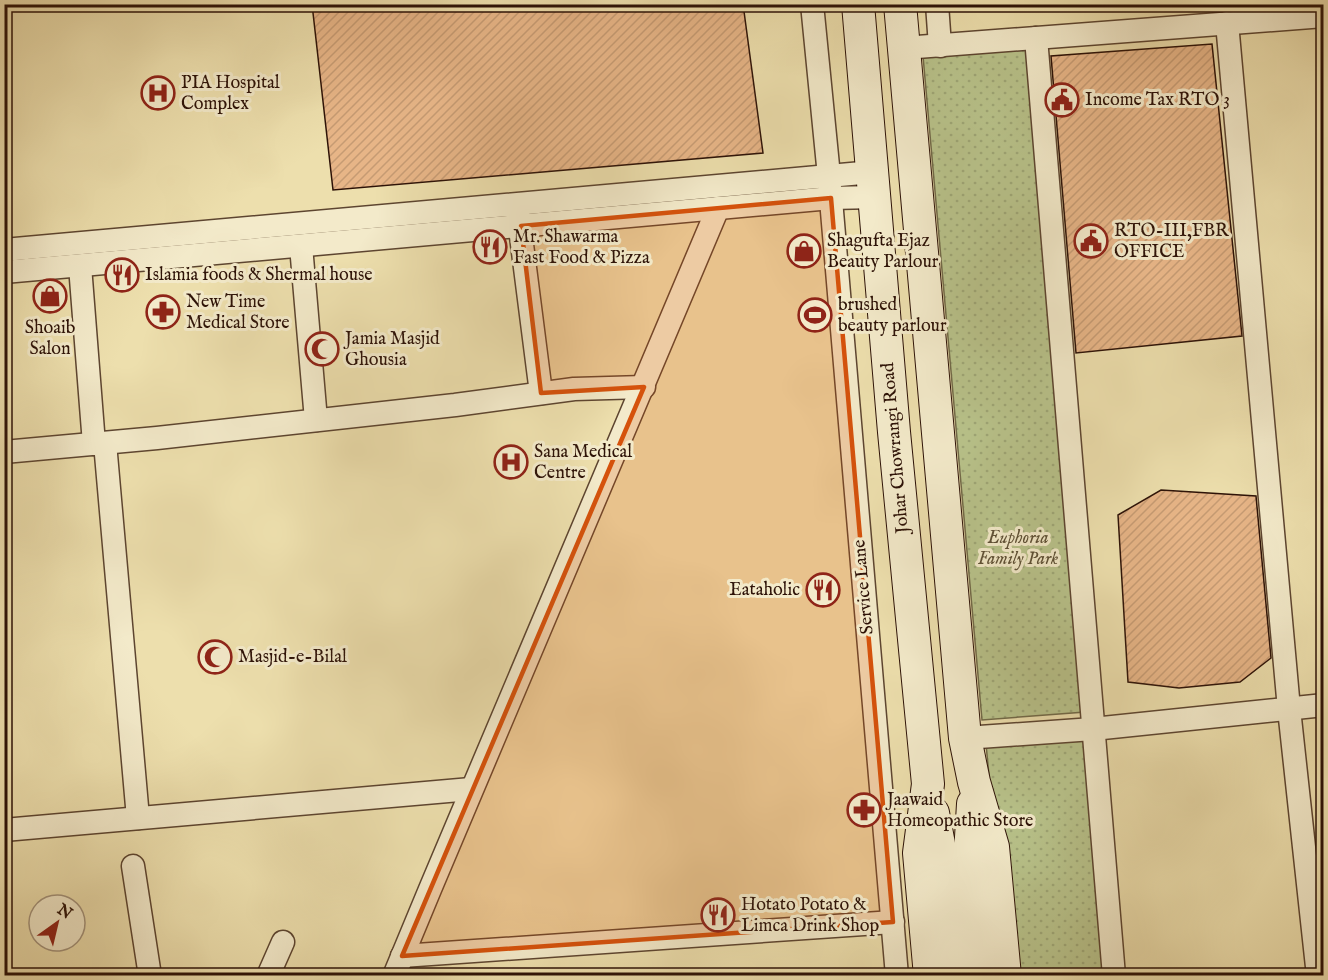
<svg xmlns="http://www.w3.org/2000/svg" width="1328" height="980" viewBox="0 0 1328 980" font-family="'IM FELL English',serif">
  <style>
    .park { fill: url(#park-dots); stroke: #726a48; stroke-width: 1.5 }
    .building { fill: url(#building-hatch); stroke: #2d1207; stroke-width: 1.5 }
    .lines { fill: none; stroke-linecap: round; stroke-linejoin: round }
    .minor-casing { stroke: #5d4530; stroke-width: 25 }
    .secondary-casing { stroke: #2d1207; stroke-width: 34 }
    .minor { stroke: #f3eaca; stroke-width: 22 }
    .secondary { stroke: #f3eaca; stroke-width: 32 }
    .marked { fill: #d5520c; fill-opacity: 0.2; stroke: #d5520c; stroke-width: 4.5; stroke-linejoin: round }
    .labels { text-anchor: middle; dominant-baseline: central; stroke-width: 6; stroke-linejoin: round; paint-order: stroke }
    .poi-label { font-size: 18px; fill: #2d1207; stroke: #f3eaca; text-anchor: start }
    .street-label { font-size: 18px; fill: #2d1207; stroke: #f3eaca }
    .park-label { font-size: 18px; font-style: italic; fill: #5e5035; stroke: #f3eaca }
  </style>
  <defs>
    <pattern id="park-dots" width="8" height="8" patternUnits="userSpaceOnUse" patternTransform="scale(1.5)"><rect width="8" height="8" fill="#b8c28a"/><path d="M2 2h.1M6 6h.1" fill="none" stroke="#9ea676" stroke-width="1.8" stroke-linecap="round"/></pattern>
    <pattern id="building-hatch" width="6" height="6" patternUnits="userSpaceOnUse" patternTransform="scale(1.5)"><rect width="6" height="6" fill="#e7b587"/><path d="M-1 1l2-2M0 6l6-6M5 7l2-2" fill="none" stroke="#c69b73"/></pattern>
  </defs>
  <rect width="100%" height="100%" fill="#eddfad"/>
  <filter id="stains"><feTurbulence type="fractalNoise" baseFrequency=".00333" numOctaves="4"/><feColorMatrix values="0 0 0 0 .2 0 0 0 0 .09 0 0 0 0 .02 0 0 0 .5 -.17"/></filter>
  <radialGradient id="worn" r=".72"><stop offset=".6" stop-color="#630" stop-opacity="0"/><stop offset="1" stop-color="#630" stop-opacity=".3"/></radialGradient>
  <g class="park">
    <polygon points="1026,49 1085,712 982,720 923,56"/>
    <polygon points="1085,736 1107,975 1008,975 986,744"/>
  </g>
  <g class="building">
    <polygon points="312,4 743,4 763,153 333,190"/>
    <polygon points="1212,44 1242,336 1076,353 1051,56"/>
    <polygon points="1161,490 1256,496 1271,658 1240,682 1179,688 1128,682 1118,515"/>
  </g>
  <g class="lines">
    <g class="minor-casing">
      <g id="minor">
        <polyline points="812,4 829,176 897,976"/>
        <polyline points="937,4 940,46"/>
        <polyline points="1227,23 1289,709 1318,976"/>
        <polyline points="1036,38 1114,976"/>
        <polyline points="904,48 1324,16"/>
        <polyline points="518,213 541,393"/>
        <polyline points="301,246 316,420"/>
        <polyline points="4,250 873,172"/>
        <polyline points="80,266 94,444"/>
        <polyline points="4,272 831,198 875,197"/>
        <polyline points="105,443 138,818"/>
        <polyline points="4,452 157,438 455,405 574,389 644,387"/>
        <polyline points="965,738 1093,729 1324,705"/>
        <polyline points="4,830 471,789"/>
        <polyline points="133,866 150,976"/>
        <polyline points="402,956 893,922"/>
        <polyline points="268,976 283,942"/>
        <path d="M 394,976 C 500,719 611,464 718,208"/>
      </g>
    </g>
    <g class="secondary-casing">
      <g id="secondary">
        <polyline points="858,4 894,432 928,784 919,853 930,976"/>
        <polyline points="900,4 965,738 974,782 993,847 1005,976"/>
        <polyline points="973,804 970,854 980,976"/>
        <polyline points="933,813 941,855 953,976"/>
      </g>
    </g>
    <use href="#minor" class="minor"/>
    <use href="#secondary" class="secondary"/>
  </g>
  <path class="marked" d="M 831,198 L 893,922 L 402,956 L 644,387 L 541,393 L 521,226 Z"/>
  <defs>
    <g id="hospital-ring" transform="scale(1.725)"><circle r="9.5" fill="#f3eaca" stroke="#8f2418" stroke-width="1.5"/><path d="M-5-5h3v3.5h4V-5h3V5h-3V1.5h-4V5h-3Z" fill="#8f2418"/></g>
    <g id="civic-ring" transform="scale(1.725)"><circle r="9.5" fill="#f3eaca" stroke="#8f2418" stroke-width="1.5"/><path d="M-.6-6.5H3V-4.5H.6V-3L4-1V1h2V6H-6V1h2V-1L-.6-3ZM-1.2 2.5V6h2.4V2.5Z" fill="#8f2418"/></g>
    <g id="restaurant-ring" transform="scale(1.725)"><circle r="9.5" fill="#f3eaca" stroke="#8f2418" stroke-width="1.5"/><path d="M-5-6h1v4h1v-4h1v4h1v-4h1v5L-1.5 .5V6h-2V.5L-5-1ZM5-6V6H3V1.5H1.5Q1.5-4 5-6Z" fill="#8f2418"/></g>
    <g id="shop-ring" transform="scale(1.725)"><circle r="9.5" fill="#f3eaca" stroke="#8f2418" stroke-width="1.5"/><path d="M-5-2.5h2.3a2.7 3.5 0 0 1 5.4 0H5L5.5 6h-11ZM-1.5-2.5h3a1.5 2.3 0 0 0-3 0Z" fill="#8f2418"/></g>
    <g id="pharmacy-ring" transform="scale(1.725)"><circle r="9.5" fill="#f3eaca" stroke="#8f2418" stroke-width="1.5"/><path d="M-2-6h4v4h4v4h-4v4h-4v-4h-4v-4h4Z" fill="#8f2418"/></g>
    <g id="stadium-ring" transform="scale(1.725)"><circle r="9.5" fill="#f3eaca" stroke="#8f2418" stroke-width="1.5"/><path d="M0-5a6.5 5 0 1 0 0 10a6.5 5 0 1 0 0-10ZM-3.5-1.8h7v3.6h-7Z" fill="#8f2418"/></g>
    <g id="mosque-ring" transform="scale(1.725)"><circle r="9.5" fill="#f3eaca" stroke="#8f2418" stroke-width="1.5"/><path d="M3.5-4.9A6 6 0 1 0 3.5 4.9A5 5 0 1 1 3.5-4.9Z" fill="#8f2418"/></g>
  </defs>
  <g fill-rule="evenodd">
    <use href="#hospital-ring" x="158" y="93"/>
    <use href="#civic-ring" x="1062" y="100"/>
    <use href="#civic-ring" x="1091" y="241"/>
    <use href="#restaurant-ring" x="490" y="247"/>
    <use href="#shop-ring" x="804" y="251"/>
    <use href="#restaurant-ring" x="122" y="275"/>
    <use href="#shop-ring" x="50" y="296"/>
    <use href="#pharmacy-ring" x="163" y="312"/>
    <use href="#stadium-ring" x="815" y="315"/>
    <use href="#mosque-ring" x="322" y="349"/>
    <use href="#hospital-ring" x="511" y="462"/>
    <use href="#restaurant-ring" x="823" y="590"/>
    <use href="#mosque-ring" x="215" y="657"/>
    <use href="#pharmacy-ring" x="864" y="810"/>
    <use href="#restaurant-ring" x="718" y="915"/>
  </g>
  <g class="labels">
    <g class="poi-label">
      <text x="181" y="83">PIA Hospital<tspan x="181" dy="21">Complex</tspan></text>
      <text x="1085" y="100">Income Tax RTO 3</text>
      <text x="1114" y="231">RTO-III,FBR<tspan x="1114" dy="21">OFFICE</tspan></text>
      <text x="513" y="237">Mr. Shawarma<tspan x="513" dy="21">Fast Food &amp; Pizza</tspan></text>
      <text x="827" y="241">Shagufta Ejaz<tspan x="827" dy="21">Beauty Parlour</tspan></text>
      <text x="145" y="275">Islamia foods &amp; Shermal house</text>
      <text x="186" y="302">New Time<tspan x="186" dy="21">Medical Store</tspan></text>
      <text x="838" y="305">brushed<tspan x="838" dy="21">beauty parlour</tspan></text>
      <text x="50" y="328" text-anchor="middle">Shoaib<tspan x="50" dy="21">Salon</tspan></text>
      <text x="345" y="339">Jamia Masjid<tspan x="345" dy="21">Ghousia</tspan></text>
      <text x="534" y="452">Sana Medical<tspan x="534" dy="21">Centre</tspan></text>
      <text x="800" y="590" text-anchor="end">Eataholic</text>
      <text x="238" y="657">Masjid-e-Bilal</text>
      <text x="887" y="800">Jaawaid<tspan x="887" dy="21">Homeopathic Store</tspan></text>
      <text x="741" y="905">Hotato Potato &amp;<tspan x="741" dy="21">Limca Drink Shop</tspan></text>
    </g>
    <g class="street-label">
      <text transform="translate(896 448) rotate(-95)">Johar Chowrangi Road</text>
      <text transform="translate(864 587) rotate(-95)">Service Lane</text>
    </g>
    <g class="park-label">
      <text x="1018" y="538">Euphoria<tspan x="1018" dy="21">Family Park</tspan></text>
    </g>
  </g>
  <rect width="1328" height="980" fill="none" stroke="#eddfad" stroke-width="24"/>
  <rect x="6" y="6" width="1316" height="968" fill="none" stroke="#2d1207" stroke-width="3"/>
  <rect x="12" y="12" width="1304" height="956" fill="none" stroke="#2d1207" stroke-width="1.5"/>
  <g transform="translate(57 923) rotate(34)"><circle r="28" fill="#f3eaca" stroke="#a4947c" stroke-width="1.5"/>
  <path d="M0-4.5L10 22L0 15L-10 22Z" fill="#8f2418"/>
  <text y="-9" font-size="16" font-weight="bold" text-anchor="middle" fill="#2d1207">N</text>
  </g>
  <rect width="100%" height="100%" filter="url(#stains)"/>
  <rect width="100%" height="100%" fill="url(#worn)"/>
</svg>
